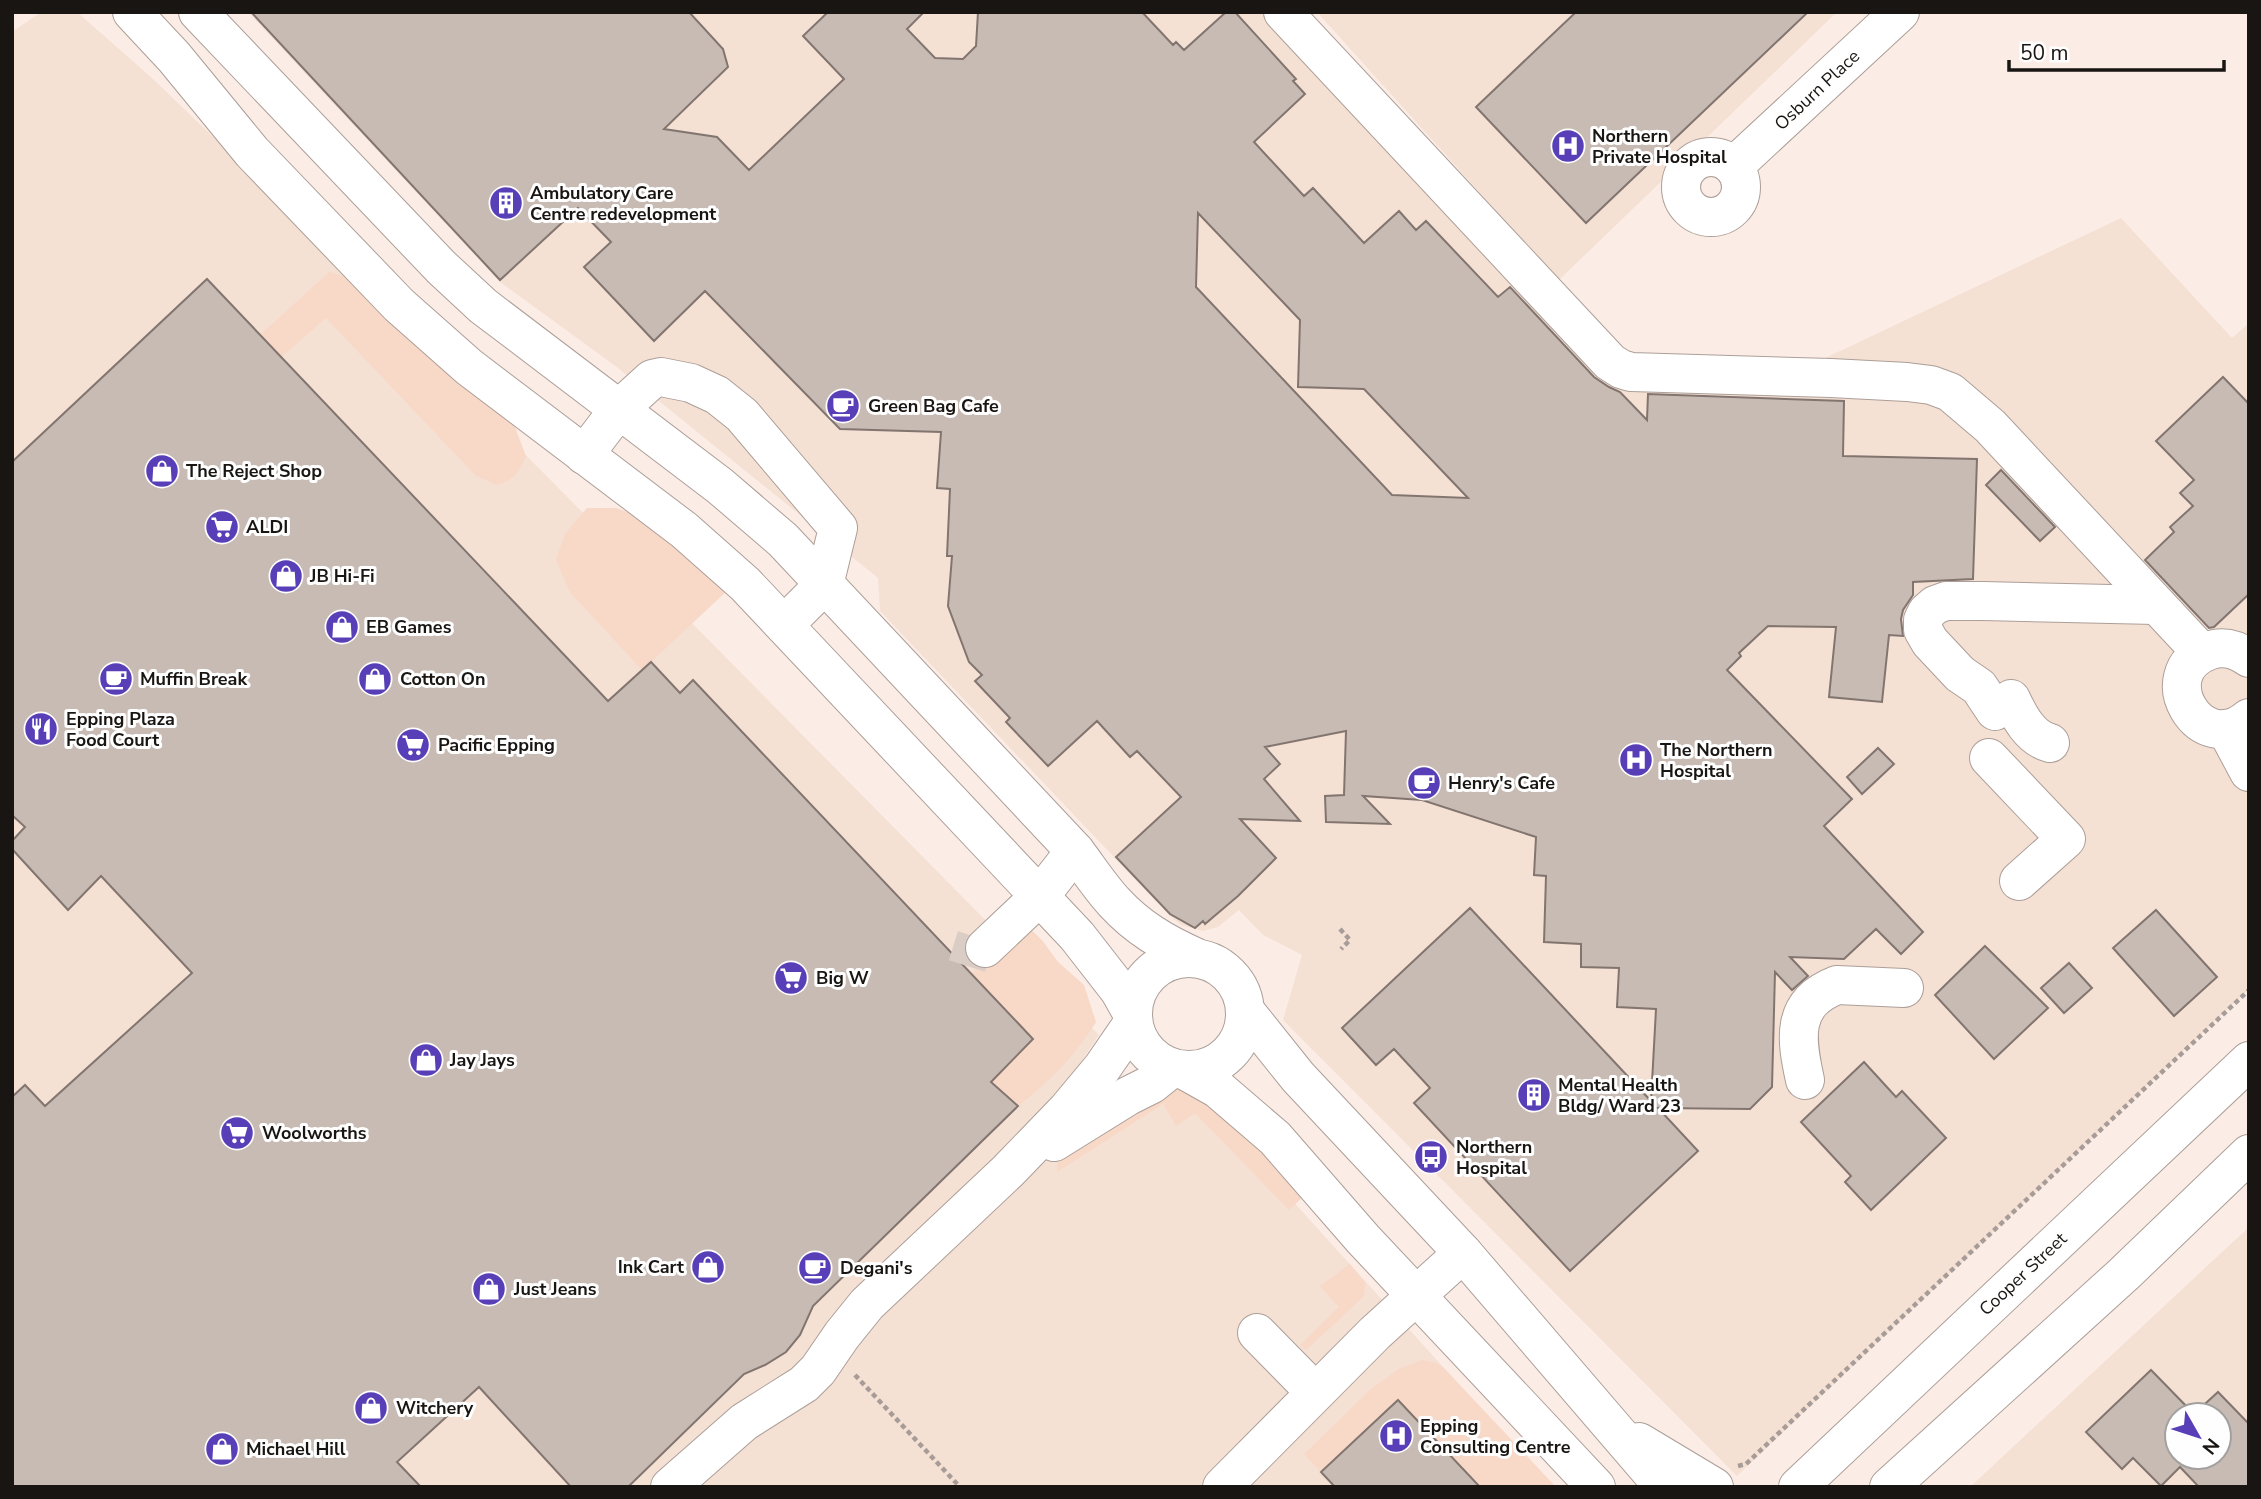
<svg xmlns="http://www.w3.org/2000/svg" width="2261" height="1499" viewBox="0 0 2261 1499" font-family="'Nunito Sans',sans-serif">
  <style>
    .built { fill: #f5e0d4; fill-rule: evenodd }
    .green { fill: #f8d8c7 }
    .building { fill: #c8bbb4; stroke: #82756f; stroke-width: 2; fill-rule: evenodd }
    .lines { fill: none; stroke-linecap: round; stroke-linejoin: round }
    .minor-tunnel { stroke: #d9cdc6; stroke-width: 38; stroke-dasharray: 38 19; stroke-linecap: butt }
    .minor-casing { stroke: #ac9f98; stroke-width: 40 }
    .major-casing { stroke: #ac9f98; stroke-width: 40 }
    .path { stroke: #a79c97; stroke-width: 4.5; stroke-dasharray: 5 3.5; stroke-linecap: butt }
    .minor { stroke: #fff; stroke-width: 38 }
    .major { stroke: #fff; stroke-width: 38 }
    .labels { text-anchor: middle; dominant-baseline: central; stroke-width: 6; stroke-linejoin: round; paint-order: stroke }
    .street-label { font-size: 18px; fill: #191512; stroke: #fefefe }
    .poi-label { font-size: 18px; font-weight: bold; fill: #191512; stroke: #fefefe; text-anchor: start }
  </style>
  <rect width="100%" height="100%" fill="#fbede6"/>
  <g class="built">
    <polygon points="41,12 77,12 152,78 235,158 428,356 1099,1035 1081,1062 1112,1086 1133,1122 1163,1104 1211,1111 1552,1487 12,1487 12,32"/>
    <polygon points="248,12 1306,12 1525,243 1317,12 1837,12 1559,280 1630,357 1804,368 2121,218 2232,338 2249,323 2249,989 1737,1476 1283,1020 1302,955 1263,935 1239,910 1218,927 1203,931 1181,925 1170,916 880,611 878,578 618,368 500,282"/>
    <path d="M 2249,1227 L 2249,1487 L 1970,1487 L 2177,1294 ZM 2177,1415 L 2219,1415 L 2219,1457 L 2177,1457 Z"/>
  </g>
  <g class="green">
    <path d="M 329,272 L 351,278 L 389,317 L 515,427 L 526,456 C 518,473 515,480 496,485 L 475,475 L 326,318 L 281,357 L 260,335 Z"/>
    <polygon points="587,508 616,508 655,522 728,590 642,670 569,591 556,559 565,534"/>
    <path d="M 1025,924 L 1042,940 L 1058,962 L 1084,985 L 1096,1022 C 1075,1056 1049,1082 1018,1106 L 991,1082 L 971,974 L 1016,929 Z"/>
    <polygon points="1148,1085 1186,1091 1221,1112 1304,1196 1289,1210 1195,1113 1176,1126 1163,1104 1057,1172 1057,1156"/>
    <polygon points="1350,1264 1365,1283 1364,1296 1306,1350 1300,1345 1339,1307 1320,1286"/>
    <polygon points="1421,1360 1436,1363 1444,1368 1556,1487 1480,1487 1398,1400 1321,1472 1304,1454 1372,1388 1399,1369"/>
  </g>
  <g class="building">
    <path d="M 251,12 L 689,12 L 723,49 L 728,67 L 664,129 L 717,137 L 749,170 L 844,79 L 803,36 L 828,12 L 924,12 L 907,29 L 935,58 L 963,59 L 976,46 L 978,12 L 1142,12 L 1173,45 L 1176,42 L 1184,50 L 1226,12 L 1235,12 L 1296,79 L 1293,81 L 1305,94 L 1254,142 L 1304,196 L 1313,188 L 1364,243 L 1399,211 L 1416,230 L 1426,221 L 1498,297 L 1510,287 L 1594,377 L 1609,387 L 1620,392 L 1647,420 L 1648,394 L 1844,401 L 1843,456 L 1977,459 L 1973,579 L 1913,582 L 1913,595 L 1903,610 L 1901,619 L 1903,636 L 1889,635 L 1882,702 L 1829,697 L 1836,627 L 1768,626 L 1739,653 L 1741,656 L 1727,670 L 1852,799 L 1824,826 L 1923,932 L 1901,954 L 1876,929 L 1844,959 L 1790,957 L 1808,976 L 1792,990 L 1775,972 L 1772,1087 L 1750,1109 L 1658,1108 L 1698,1151 L 1570,1271 L 1414,1103 L 1430,1088 L 1394,1049 L 1376,1065 L 1342,1028 L 1470,908 L 1651,1101 L 1656,1009 L 1617,1007 L 1619,968 L 1581,967 L 1581,944 L 1544,942 L 1546,876 L 1534,875 L 1536,837 L 1422,800 L 1363,796 L 1390,824 L 1326,822 L 1325,796 L 1344,795 L 1346,731 L 1265,747 L 1280,764 L 1264,779 L 1300,821 L 1240,819 L 1276,858 L 1238,896 L 1205,924 L 1203,921 L 1195,928 L 1170,914 L 1116,857 L 1181,797 L 1137,751 L 1130,757 L 1097,721 L 1048,766 L 1006,722 L 1010,718 L 975,681 L 982,675 L 969,662 L 948,606 L 952,556 L 947,556 L 950,489 L 937,488 L 941,432 L 840,429 L 705,291 L 654,341 L 584,267 L 611,242 L 578,208 L 500,280 ZM 1198,213 L 1300,320 L 1298,387 L 1364,389 L 1468,498 L 1392,495 L 1196,287 Z"/>
    <polygon points="1576,12 1808,12 1586,223 1476,107"/>
    <polygon points="207,279 608,701 651,662 680,693 693,680 1033,1039 991,1082 1018,1106 813,1306 800,1335 786,1352 765,1365 744,1374 628,1487 571,1487 479,1387 397,1462 421,1487 12,1487 12,1097 25,1085 45,1106 192,973 101,876 68,910 12,849 12,841 25,827 12,815 12,462"/>
    <polygon points="2223,377 2249,404 2249,594 2214,627 2209,628 2145,560 2174,532 2170,527 2193,506 2180,493 2194,480 2156,441"/>
    <polygon points="2001,470 2055,527 2040,541 1986,485"/>
    <polygon points="1878,748 1894,764 1862,794 1847,777"/>
    <polygon points="2156,910 2217,977 2174,1016 2113,948"/>
    <polygon points="1985,946 2048,1008 1994,1059 1935,995"/>
    <polygon points="2069,963 2092,988 2064,1013 2041,988"/>
    <polygon points="1864,1062 1896,1097 1902,1091 1946,1138 1871,1210 1845,1182 1851,1176 1801,1122"/>
    <path d="M 2151,1370 L 2194,1414 L 2218,1392 L 2249,1424 L 2249,1487 L 2199,1487 L 2180,1467 L 2161,1486 L 2133,1458 L 2122,1469 L 2086,1432 ZM 2177,1415 L 2219,1415 L 2219,1457 L 2177,1457 Z"/>
    <polygon points="1398,1400 1480,1487 1335,1487 1321,1472"/>
  </g>
  <g class="lines">
    <polyline class="minor-tunnel" points="967,966 976,937"/>
    <g class="minor-casing">
      <g id="minor">
        <polyline points="132,12 174,57 252,152 399,305 469,367 684,530 745,584 1077,936 1119,990 1132,1013"/>
        <path d="M 198,12 L 441,267 L 483,306 L 720,486 L 783,540 L 1075,851 C 1088,868 1100,887 1115,903 C 1138,928 1164,943 1195,957"/>
        <polyline points="1283,12 1610,362 1621,369 1631,372 1831,378 1907,382 1931,385 1950,392 1990,426 2202,653"/>
        <circle cx="1711" cy="187" r="30"/>
        <polyline points="1734,166 1900,12"/>
        <polyline points="584,455 619,409 652,379 661,377 691,383 717,395 742,415 838,528 824,585 784,625"/>
        <path d="M 2249,658 C 2236,649 2223,645 2208,651 C 2150,673 2200,760 2249,718"/>
        <path d="M 2011,699 C 2019,716 2030,738 2050,743"/>
        <polyline points="1995,711 1979,687 1960,674 1930,642 1923,630 1923,620 1927,612 1935,605 1946,601 1983,601 2156,605"/>
        <polyline points="2226,729 2249,772"/>
        <polyline points="1989,758 2066,839 2019,881"/>
        <polyline points="985,948 1040,896 1075,851"/>
        <circle cx="1189" cy="1014" r="56"/>
        <polyline points="1246,1012 1298,1077 1463,1253 1664,1487"/>
        <polyline points="1186,1071 1218,1089 1275,1138 1363,1239 1596,1487"/>
        <path d="M 1805,1080 C 1796,1039 1790,1003 1837,985 L 1904,988"/>
        <polyline points="1054,1142 1128,1096 1152,1084 1172,1068"/>
        <polyline points="1257,1333 1315,1392"/>
        <polyline points="1639,1442 1714,1487"/>
        <polyline points="670,1487 744,1422 804,1384 818,1370 842,1335 867,1304 1008,1171 1067,1110 1102,1068 1133,1023"/>
        <polyline points="1222,1487 1375,1333 1463,1253"/>
      </g>
    </g>
    <g class="major-casing">
      <g id="major">
        <polyline points="1798,1487 2249,1061"/>
        <polyline points="1889,1487 2124,1274 2249,1154"/>
      </g>
    </g>
    <g class="path">
      <polyline points="1340,929 1350,940 1341,949"/>
      <polyline points="855,1375 960,1487"/>
      <polyline points="1738,1466 1746,1464 2249,990"/>
    </g>
    <use href="#minor" class="minor"/>
    <use href="#major" class="major"/>
  </g>
  <defs>
    <g id="hospital-disc" transform="scale(1.75)"><circle r="9.5" fill="#583fb7" stroke="#fefefe"/><path d="M-5-5h3v3.5h4V-5h3V5h-3V1.5h-4V5h-3Z" fill="#fff"/></g>
    <g id="building-disc" transform="scale(1.75)"><circle r="9.5" fill="#583fb7" stroke="#fefefe"/><path d="M-4-6H4V6H1V3H-1V6H-4ZM-2.5-4.3h1.7v1.8h-1.7ZM.8-4.3h1.7v1.8H.8ZM-2.5-1h1.7V.8h-1.7ZM.8-1h1.7V.8H.8Z" fill="#fff"/></g>
    <g id="cafe-disc" transform="scale(1.75)"><circle r="9.5" fill="#583fb7" stroke="#fefefe"/><path d="M-5.5-4.5H6V0H3Q3 3.5 0 3.5H-2.5Q-5.5 3.5-5.5 0ZM3-3.2v2h1.7v-2ZM-6 4.5H4V6H-6Z" fill="#fff"/></g>
    <g id="shop-disc" transform="scale(1.75)"><circle r="9.5" fill="#583fb7" stroke="#fefefe"/><path d="M-5-2.5h2.3a2.7 3.5 0 0 1 5.4 0H5L5.5 6h-11ZM-1.5-2.5h3a1.5 2.3 0 0 0-3 0Z" fill="#fff"/></g>
    <g id="supermarket-disc" transform="scale(1.75)"><circle r="9.5" fill="#583fb7" stroke="#fefefe"/><path d="M-6-5.5h2.5l.6 2H6L4.5 2H-2.5L-4.4-4H-6ZM-1.5 3.2a1.3 1.3 0 1 0 .1 0ZM3 3.2a1.3 1.3 0 1 0 .1 0Z" fill="#fff"/></g>
    <g id="restaurant-disc" transform="scale(1.75)"><circle r="9.5" fill="#583fb7" stroke="#fefefe"/><path d="M-5-6h1v4h1v-4h1v4h1v-4h1v5L-1.5 .5V6h-2V.5L-5-1ZM5-6V6H3V1.5H1.5Q1.5-4 5-6Z" fill="#fff"/></g>
    <g id="bus-disc" transform="scale(1.75)"><circle r="9.5" fill="#583fb7" stroke="#fefefe"/><path d="M-5-6H5V4H4V6H2V4H-2V6H-4V4H-5ZM-3.5-4V0h7V-4ZM-3.5 1.2v1.5H-2V1.2ZM2 1.2v1.5H3.5V1.2Z" fill="#fff"/></g>
  </defs>
  <g fill-rule="evenodd">
    <use href="#hospital-disc" x="1568" y="146"/>
    <use href="#building-disc" x="506" y="203"/>
    <use href="#cafe-disc" x="843" y="406"/>
    <use href="#shop-disc" x="162" y="471"/>
    <use href="#supermarket-disc" x="222" y="527"/>
    <use href="#shop-disc" x="286" y="576"/>
    <use href="#shop-disc" x="342" y="627"/>
    <use href="#cafe-disc" x="116" y="679"/>
    <use href="#shop-disc" x="375" y="679"/>
    <use href="#restaurant-disc" x="41" y="729"/>
    <use href="#supermarket-disc" x="413" y="745"/>
    <use href="#hospital-disc" x="1636" y="760"/>
    <use href="#cafe-disc" x="1424" y="783"/>
    <use href="#supermarket-disc" x="791" y="978"/>
    <use href="#shop-disc" x="426" y="1060"/>
    <use href="#building-disc" x="1534" y="1095"/>
    <use href="#supermarket-disc" x="237" y="1133"/>
    <use href="#bus-disc" x="1431" y="1157"/>
    <use href="#shop-disc" x="708" y="1267"/>
    <use href="#cafe-disc" x="815" y="1268"/>
    <use href="#shop-disc" x="489" y="1289"/>
    <use href="#shop-disc" x="371" y="1408"/>
    <use href="#hospital-disc" x="1396" y="1436"/>
    <use href="#shop-disc" x="222" y="1449"/>
  </g>
  <g class="labels">
    <g class="street-label">
      <text transform="translate(1817 90) rotate(-43)">Osburn Place</text>
      <text transform="translate(2023 1274) rotate(-43)">Cooper Street</text>
    </g>
    <g class="poi-label">
      <text x="1592" y="136">Northern<tspan x="1592" dy="21">Private Hospital</tspan></text>
      <text x="530" y="193">Ambulatory Care<tspan x="530" dy="21">Centre redevelopment</tspan></text>
      <text x="868" y="406">Green Bag Cafe</text>
      <text x="186" y="471">The Reject Shop</text>
      <text x="246" y="527">ALDI</text>
      <text x="310" y="576">JB Hi-Fi</text>
      <text x="366" y="627">EB Games</text>
      <text x="140" y="679">Muffin Break</text>
      <text x="400" y="679">Cotton On</text>
      <text x="66" y="719">Epping Plaza<tspan x="66" dy="21">Food Court</tspan></text>
      <text x="438" y="745">Pacific Epping</text>
      <text x="1660" y="750">The Northern<tspan x="1660" dy="21">Hospital</tspan></text>
      <text x="1448" y="783">Henry's Cafe</text>
      <text x="816" y="978">Big W</text>
      <text x="450" y="1060">Jay Jays</text>
      <text x="1558" y="1085">Mental Health<tspan x="1558" dy="21">Bldg/ Ward 23</tspan></text>
      <text x="262" y="1133">Woolworths</text>
      <text x="1456" y="1147">Northern<tspan x="1456" dy="21">Hospital</tspan></text>
      <text x="684" y="1267" text-anchor="end">Ink Cart</text>
      <text x="840" y="1268">Degani's</text>
      <text x="514" y="1289">Just Jeans</text>
      <text x="396" y="1408">Witchery</text>
      <text x="1420" y="1426">Epping<tspan x="1420" dy="21">Consulting Centre</tspan></text>
      <text x="246" y="1449">Michael Hill</text>
    </g>
  </g>
  <rect width="2261" height="1499" fill="none" stroke="#191512" stroke-width="28"/>
  <g transform="translate(2198 1436) rotate(129)"><circle r="33" fill="#fefefe" stroke="#a2a1a0" stroke-width="2"/>
  <path d="M0-5L12 26L0 18L-12 26Z" fill="#583fb7"/>
  <text y="-10" font-size="19" font-weight="bold" text-anchor="middle" fill="#191512">N</text>
  </g>
  <path d="M2009 60v10h215v-10" fill="none" stroke="#191512" stroke-width="3.5"/>
  <text x="2020" y="60" font-size="21" fill="#191512" stroke="#fefefe" stroke-width="5" paint-order="stroke">50 m</text>
</svg>
